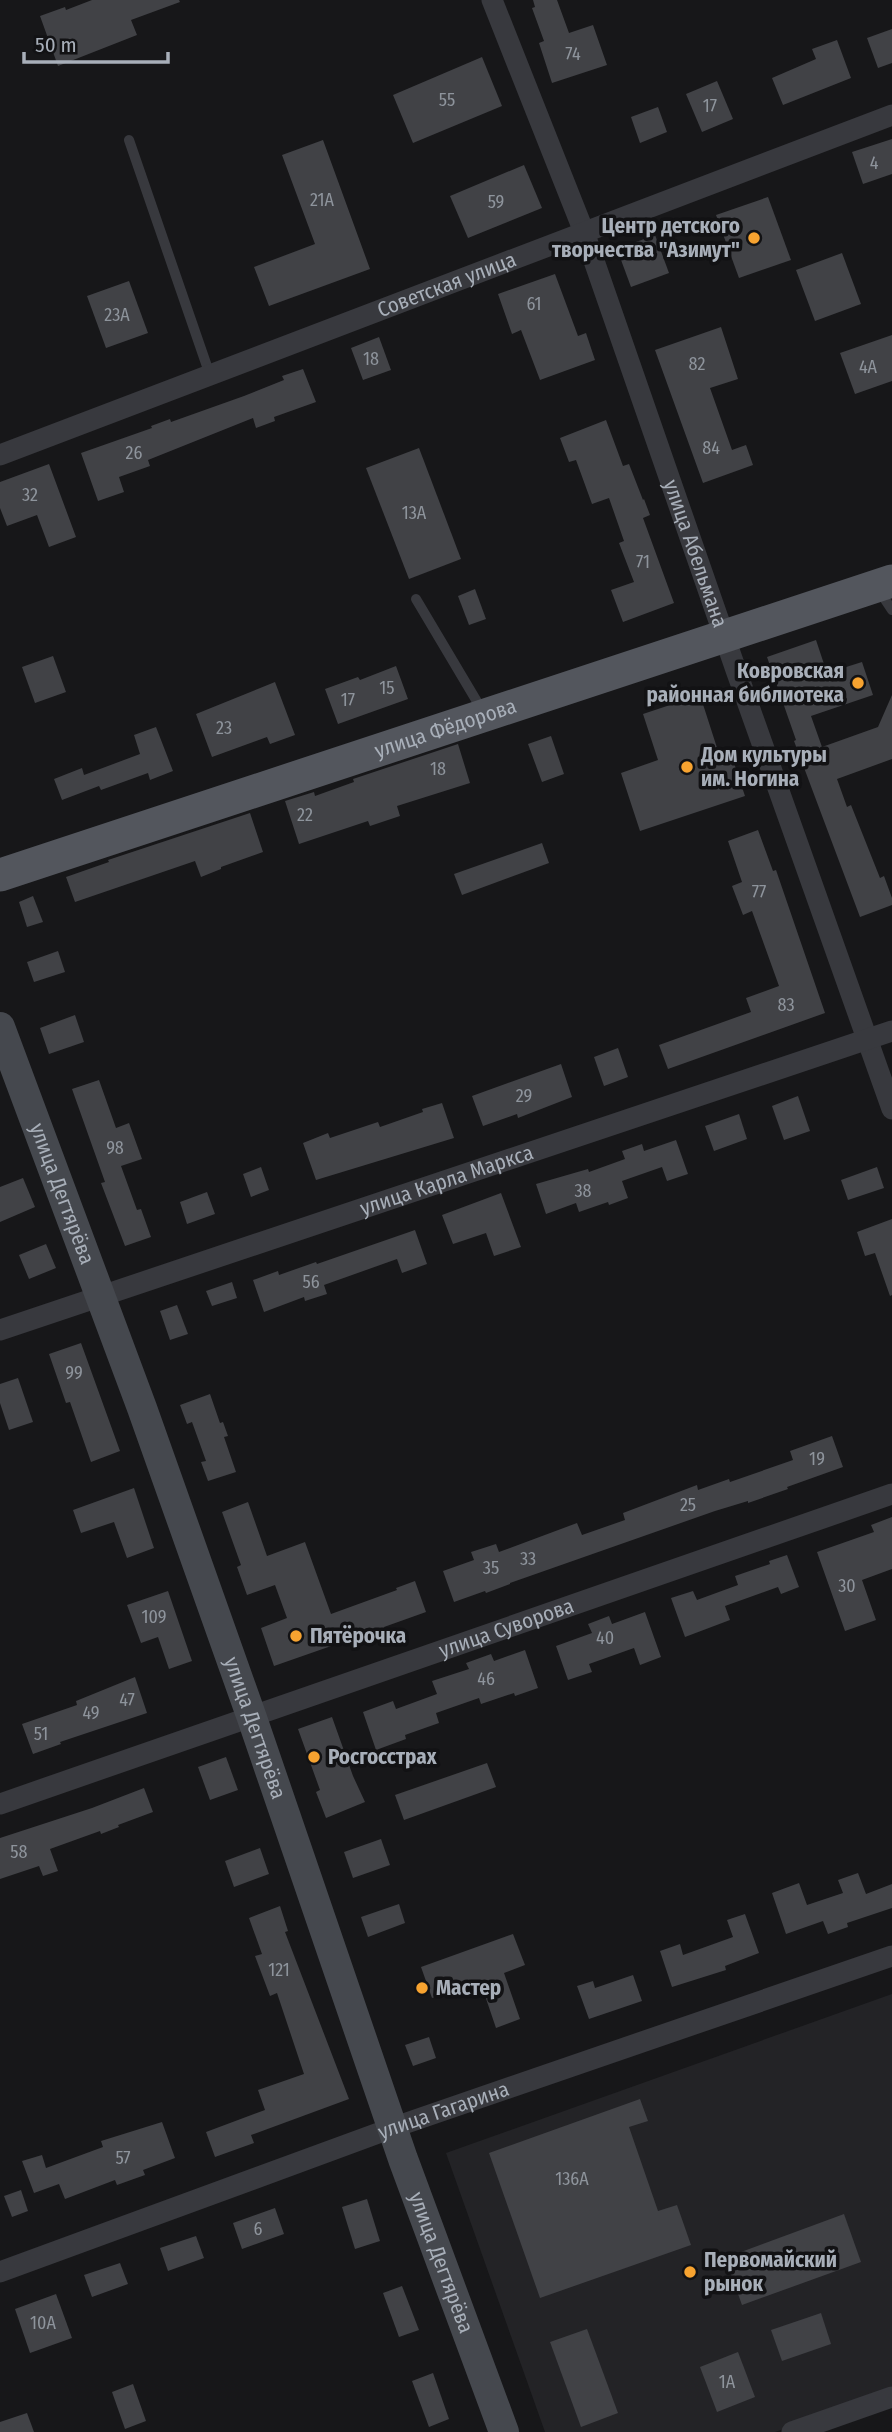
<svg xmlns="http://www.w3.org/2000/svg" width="892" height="2432" viewBox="0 0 892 2432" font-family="'Fira Sans Condensed',sans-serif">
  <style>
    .built { fill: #232326 }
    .building { fill: #414246 }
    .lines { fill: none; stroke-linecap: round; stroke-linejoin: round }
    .lane { stroke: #38393e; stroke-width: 10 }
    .street { stroke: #38393e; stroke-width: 21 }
    .secondary { stroke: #45484e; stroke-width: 30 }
    .primary { stroke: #53565d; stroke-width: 33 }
    .poi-dot { fill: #f7a330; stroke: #121214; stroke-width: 2.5 }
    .labels { text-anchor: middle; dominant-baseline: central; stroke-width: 7; stroke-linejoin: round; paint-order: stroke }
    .number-label { font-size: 18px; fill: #8e949c }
    .poi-label { font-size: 21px; font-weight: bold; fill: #a8afb9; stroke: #121214; text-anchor: start }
    .street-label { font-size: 21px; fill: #a8afb9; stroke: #121214 }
  </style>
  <rect width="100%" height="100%" fill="#171719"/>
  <polygon class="built" points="892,1994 892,2391 775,2432 545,2432 446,2153"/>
  <g class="building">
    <polygon points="92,0 179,0 180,2 131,20 137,35 58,66 40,16 65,7 66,10"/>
    <polygon points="533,0 557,0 569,33 593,25 607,65 552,83 539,43 544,41 532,8 535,7"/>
    <polygon points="892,29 892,63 878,68 867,38"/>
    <polygon points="837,40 851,78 783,105 772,78 816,59 812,49"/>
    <polygon points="482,57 502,106 413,143 393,95"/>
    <polygon points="717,81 733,119 702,132 686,94"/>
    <polygon points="658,107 667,132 640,143 631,117"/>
    <polygon points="892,139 892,174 863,184 852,152"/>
    <polygon points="323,140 370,269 269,306 254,267 315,244 282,155"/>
    <polygon points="524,165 542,208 468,238 450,196"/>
    <polygon points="768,197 791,260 739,278 716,215"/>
    <polygon points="655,235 669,273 631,287 617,249"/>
    <polygon points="842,253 861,304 815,321 796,270"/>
    <polygon points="555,274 578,336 586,333 595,360 540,380 521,330 512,334 498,294"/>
    <polygon points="129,281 148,333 106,348 87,296"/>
    <polygon points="721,327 738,379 710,388 732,450 746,445 753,465 703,483 655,350"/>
    <polygon points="892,335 892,381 855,394 840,353"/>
    <polygon points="379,337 391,370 363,380 351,348"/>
    <polygon points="303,369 316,402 274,417 275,421 256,428 253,418 148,460 150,466 119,477 124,492 98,501 81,453 152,428 151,426 170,419 171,422 244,396 284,380 282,376"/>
    <polygon points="606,420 623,466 629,464 643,500 644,499 650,515 643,518 674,603 623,622 611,590 634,582 619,543 624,541 609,498 592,504 576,460 569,462 560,438"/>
    <polygon points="419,448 461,559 409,579 366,468"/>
    <polygon points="49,464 76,537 49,547 37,515 7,526 0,508 0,482"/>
    <polygon points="475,589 486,619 469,625 458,596"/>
    <polygon points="816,640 827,673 862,662 873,695 811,716 822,747 878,727 892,695 892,759 837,779 847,807 851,805 880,878 884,876 892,898 892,905 860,917 794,741 796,740 767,657"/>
    <polygon points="53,656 66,692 35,703 22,667"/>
    <polygon points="396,666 408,699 338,724 325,689 358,677 360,680"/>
    <polygon points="275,682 295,735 270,744 267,737 212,757 196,714"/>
    <polygon points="700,695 719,754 730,751 745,796 640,831 621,773 658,760 643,714"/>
    <polygon points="156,727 173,771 150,780 148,773 101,790 99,786 62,800 54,779 82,768 84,775 140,754 134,735"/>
    <polygon points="551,736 564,774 542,782 528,744"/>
    <polygon points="458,744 470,783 397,806 400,816 370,826 368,821 299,844 285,801 314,792 315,796 354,782 353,779"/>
    <polygon points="250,813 263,852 221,867 221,869 201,877 195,861 75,902 66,877 109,862 108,860"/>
    <polygon points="758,830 773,871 776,870 825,1013 668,1069 659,1045 751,1012 746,998 779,986 752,911 743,915 732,886 742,882 728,841"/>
    <polygon points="542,843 549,863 462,895 454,874"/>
    <polygon points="33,896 43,922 27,927 19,902"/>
    <polygon points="58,951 65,972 34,982 27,962"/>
    <polygon points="75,1015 84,1042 49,1054 40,1028"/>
    <polygon points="618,1048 628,1077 604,1086 594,1057"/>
    <polygon points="561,1064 572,1097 518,1118 517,1114 483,1126 472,1096"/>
    <polygon points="99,1080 116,1128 129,1123 142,1159 121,1166 137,1210 141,1209 151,1237 125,1246 101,1183 105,1182 72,1089"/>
    <polygon points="798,1096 810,1131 784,1140 772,1106"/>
    <polygon points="442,1103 454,1138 316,1180 303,1143 328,1133 330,1138 378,1122 380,1127 423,1112 422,1109"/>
    <polygon points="739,1114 747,1139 714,1151 705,1126"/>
    <polygon points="676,1140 688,1174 667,1181 662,1167 622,1181 628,1198 609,1205 608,1202 579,1212 576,1203 546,1214 536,1184 588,1169 589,1172 625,1159 622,1151 642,1144 644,1151"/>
    <polygon points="261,1167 269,1190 251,1197 243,1174"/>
    <polygon points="877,1167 884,1188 848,1200 841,1180"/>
    <polygon points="23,1178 35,1207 0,1222 0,1187"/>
    <polygon points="207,1192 215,1214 187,1224 180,1202"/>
    <polygon points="501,1193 521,1247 494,1256 486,1233 453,1244 442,1215"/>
    <polygon points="892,1219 892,1295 890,1296 875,1253 865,1256 857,1232"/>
    <polygon points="415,1230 427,1264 402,1273 397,1259 324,1285 327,1294 305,1301 304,1297 264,1312 253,1280 278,1271 279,1275 316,1262 317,1264"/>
    <polygon points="46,1244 56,1268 29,1279 19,1255"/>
    <polygon points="232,1282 237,1298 212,1306 206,1291"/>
    <polygon points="177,1305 188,1334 170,1340 160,1311"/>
    <polygon points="81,1343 120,1451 91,1462 70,1402 66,1403 49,1354"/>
    <polygon points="18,1378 33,1422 9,1430 0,1403 0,1384"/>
    <polygon points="210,1394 220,1423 223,1422 228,1436 224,1437 236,1472 208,1481 201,1462 206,1461 192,1422 187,1424 180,1405"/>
    <polygon points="832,1436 843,1467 787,1487 788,1489 748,1503 748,1501 715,1511 510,1583 510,1584 486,1593 485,1591 454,1602 443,1571 474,1560 471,1552 496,1544 499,1552 577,1523 582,1535 625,1520 623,1513 697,1485 698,1490 729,1479 730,1482 793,1460 790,1451"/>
    <polygon points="134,1488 154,1548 127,1558 114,1522 81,1533 73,1510"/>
    <polygon points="248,1502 267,1556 305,1542 331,1614 397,1590 396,1588 415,1581 426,1612 384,1627 385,1630 358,1640 357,1637 274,1666 261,1628 287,1618 275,1585 247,1595 237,1567 241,1565 222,1512"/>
    <polygon points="892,1517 892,1569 862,1580 876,1620 845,1631 817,1552 874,1532 871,1525"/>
    <polygon points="787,1555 799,1587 781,1594 778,1587 725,1606 730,1620 685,1637 671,1598 693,1591 697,1600 738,1585 735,1576 770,1564 769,1561"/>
    <polygon points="168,1591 192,1661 169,1669 158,1637 141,1643 127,1605"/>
    <polygon points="645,1612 661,1657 640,1665 634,1648 589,1664 592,1672 568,1680 556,1646 592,1633 588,1624 609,1616 612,1624"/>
    <polygon points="525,1650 538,1688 515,1696 514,1693 481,1704 479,1698 436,1713 439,1723 405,1735 406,1739 376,1750 363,1712 393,1701 396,1709 437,1694 432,1681 469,1669 466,1663 491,1654 494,1661"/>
    <polygon points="135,1677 147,1713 60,1742 61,1744 33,1754 22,1724 77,1705 76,1701"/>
    <polygon points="332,1717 353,1776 365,1802 326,1818 316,1792 320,1790 298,1729"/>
    <polygon points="226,1757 238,1790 210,1800 198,1767"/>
    <polygon points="487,1763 496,1787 404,1820 395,1795"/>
    <polygon points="144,1788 153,1812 118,1825 119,1827 101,1834 100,1831 50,1849 58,1871 43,1876 39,1866 0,1879 0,1838 92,1808"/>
    <polygon points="381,1839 390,1865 353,1878 344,1852"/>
    <polygon points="260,1848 269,1874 234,1887 225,1861"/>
    <polygon points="858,1873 866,1894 892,1884 892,1908 847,1923 848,1927 828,1934 823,1921 786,1934 772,1893 799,1883 807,1905 843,1893 838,1880"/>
    <polygon points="399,1904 405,1923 368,1937 361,1917"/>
    <polygon points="280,1906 288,1931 285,1932 349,2099 251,2135 254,2143 215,2157 206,2132 265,2110 258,2090 304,2074 277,1993 270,1996 255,1956 262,1954 249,1918"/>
    <polygon points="745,1914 759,1953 725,1966 726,1970 672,1987 660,1951 680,1944 683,1955 733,1937 727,1920"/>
    <polygon points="513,1934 525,1965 504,1973 520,2019 496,2028 480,1981 432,1998 421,1967"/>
    <polygon points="633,1975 642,2001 589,2019 577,1986 593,1981 595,1988"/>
    <polygon points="429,2037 436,2058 413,2066 405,2045"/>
    <polygon points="640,2099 648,2121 629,2127 658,2211 677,2205 691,2245 540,2298 489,2153"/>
    <polygon points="162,2122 175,2158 143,2170 145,2175 117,2185 115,2180 65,2199 59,2184 34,2193 22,2161 42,2155 46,2168 103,2147 101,2141"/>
    <polygon points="21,2190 28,2211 12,2217 4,2196"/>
    <polygon points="367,2199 380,2241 355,2249 342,2207"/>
    <polygon points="275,2208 284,2234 242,2249 233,2223"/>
    <polygon points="844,2214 861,2262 742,2305 725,2258"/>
    <polygon points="196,2236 204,2258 168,2271 160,2248"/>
    <polygon points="120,2263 128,2284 92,2297 84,2275"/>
    <polygon points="402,2286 419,2330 399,2337 383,2293"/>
    <polygon points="56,2294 72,2338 30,2353 15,2309"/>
    <polygon points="821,2313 831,2344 782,2361 771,2330"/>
    <polygon points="587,2329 618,2413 581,2427 550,2342"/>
    <polygon points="738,2352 755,2397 717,2412 700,2367"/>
    <polygon points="433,2373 449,2419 429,2427 412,2381"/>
    <polygon points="133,2384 146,2421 125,2429 112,2392"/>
    <polygon points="27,2413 34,2432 0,2432 0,2422"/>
  </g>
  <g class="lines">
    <g class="lane">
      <polyline points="129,140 210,375"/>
      <polyline points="878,589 892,610"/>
      <polyline points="416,599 482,710"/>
    </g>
    <g class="street">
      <path id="s1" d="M 492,0 L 584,232 L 736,670 L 892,1109"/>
      <path id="s2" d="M 0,455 L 892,115"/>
      <path id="s3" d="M 0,1330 L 892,1031"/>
      <path id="s4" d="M 0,1804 L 892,1494"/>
      <path id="s5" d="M 0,2272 L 392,2128 L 892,1956"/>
      <polyline points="792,2432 892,2397"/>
    </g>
    <path class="secondary" id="s6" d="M 0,1027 L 142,1408 L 252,1718 L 403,2159 L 504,2432"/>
    <path class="primary" id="s7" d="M 0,875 L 892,581"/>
  </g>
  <g class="poi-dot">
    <circle cx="754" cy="238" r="7"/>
    <circle cx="858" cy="683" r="7"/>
    <circle cx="687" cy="767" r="7"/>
    <circle cx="296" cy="1636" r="7"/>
    <circle cx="314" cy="1757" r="7"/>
    <circle cx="422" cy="1988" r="7"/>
    <circle cx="690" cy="2272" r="7"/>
  </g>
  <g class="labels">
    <g class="number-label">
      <text x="573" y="54">74</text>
      <text x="447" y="100">55</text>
      <text x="710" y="106">17</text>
      <text x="874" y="163">4</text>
      <text x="322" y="200">21А</text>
      <text x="496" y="202">59</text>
      <text x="534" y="304">61</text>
      <text x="117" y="315">23А</text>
      <text x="371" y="359">18</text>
      <text x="697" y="364">82</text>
      <text x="868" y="367">4А</text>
      <text x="711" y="448">84</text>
      <text x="134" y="453">26</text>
      <text x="30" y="495">32</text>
      <text x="414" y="513">13А</text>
      <text x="643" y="562">71</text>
      <text x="387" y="688">15</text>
      <text x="348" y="700">17</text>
      <text x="224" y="728">23</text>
      <text x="438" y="769">18</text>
      <text x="305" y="815">22</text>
      <text x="759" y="892">77</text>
      <text x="786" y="1005">83</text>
      <text x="524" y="1096">29</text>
      <text x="115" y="1148">98</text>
      <text x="583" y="1191">38</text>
      <text x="311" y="1282">56</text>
      <text x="74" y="1373">99</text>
      <text x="817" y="1459">19</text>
      <text x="688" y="1505">25</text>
      <text x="528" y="1559">33</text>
      <text x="491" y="1568">35</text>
      <text x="847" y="1586">30</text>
      <text x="154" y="1617">109</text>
      <text x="605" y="1638">40</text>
      <text x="486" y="1679">46</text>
      <text x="127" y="1700">47</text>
      <text x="91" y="1713">49</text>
      <text x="41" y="1734">51</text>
      <text x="19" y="1852">58</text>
      <text x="279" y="1970">121</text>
      <text x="123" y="2158">57</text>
      <text x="572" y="2179">136А</text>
      <text x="258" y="2229">6</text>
      <text x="43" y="2323">10А</text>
      <text x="727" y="2382">1А</text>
    </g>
    <g class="poi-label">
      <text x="740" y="226" text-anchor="end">Центр детского<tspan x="740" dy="24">творчества "Азимут"</tspan></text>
      <text x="844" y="671" text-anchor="end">Ковровская<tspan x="844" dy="24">районная библиотека</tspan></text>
      <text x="701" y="755">Дом культуры<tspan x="701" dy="24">им. Ногина</tspan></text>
      <text x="310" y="1636">Пятёрочка</text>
      <text x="328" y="1757">Росгосстрах</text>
      <text x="436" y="1988">Мастер</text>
      <text x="704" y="2260">Первомайский<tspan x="704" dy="24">рынок</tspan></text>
    </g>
    <g class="street-label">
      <text stroke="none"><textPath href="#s2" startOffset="478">Советская улица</textPath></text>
      <text stroke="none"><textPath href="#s1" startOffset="590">улица Абельмана</textPath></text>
      <text stroke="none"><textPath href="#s7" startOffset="469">улица Фёдорова</textPath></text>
      <text stroke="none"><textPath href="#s3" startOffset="471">улица Карла Маркса</textPath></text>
      <text stroke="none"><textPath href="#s6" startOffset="178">улица Дегтярёва</textPath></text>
      <text stroke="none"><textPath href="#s4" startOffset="536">улица Суворова</textPath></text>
      <text stroke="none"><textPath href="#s6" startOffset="746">улица Дегтярёва</textPath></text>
      <text stroke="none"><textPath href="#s5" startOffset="472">улица Гагарина</textPath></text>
      <text stroke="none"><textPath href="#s6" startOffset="1312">улица Дегтярёва</textPath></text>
    </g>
  </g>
  <path d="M24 52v10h144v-10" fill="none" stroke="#a8afb9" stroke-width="3.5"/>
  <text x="35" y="52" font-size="21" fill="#a8afb9" stroke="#121214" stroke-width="5" paint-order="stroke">50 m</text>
</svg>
